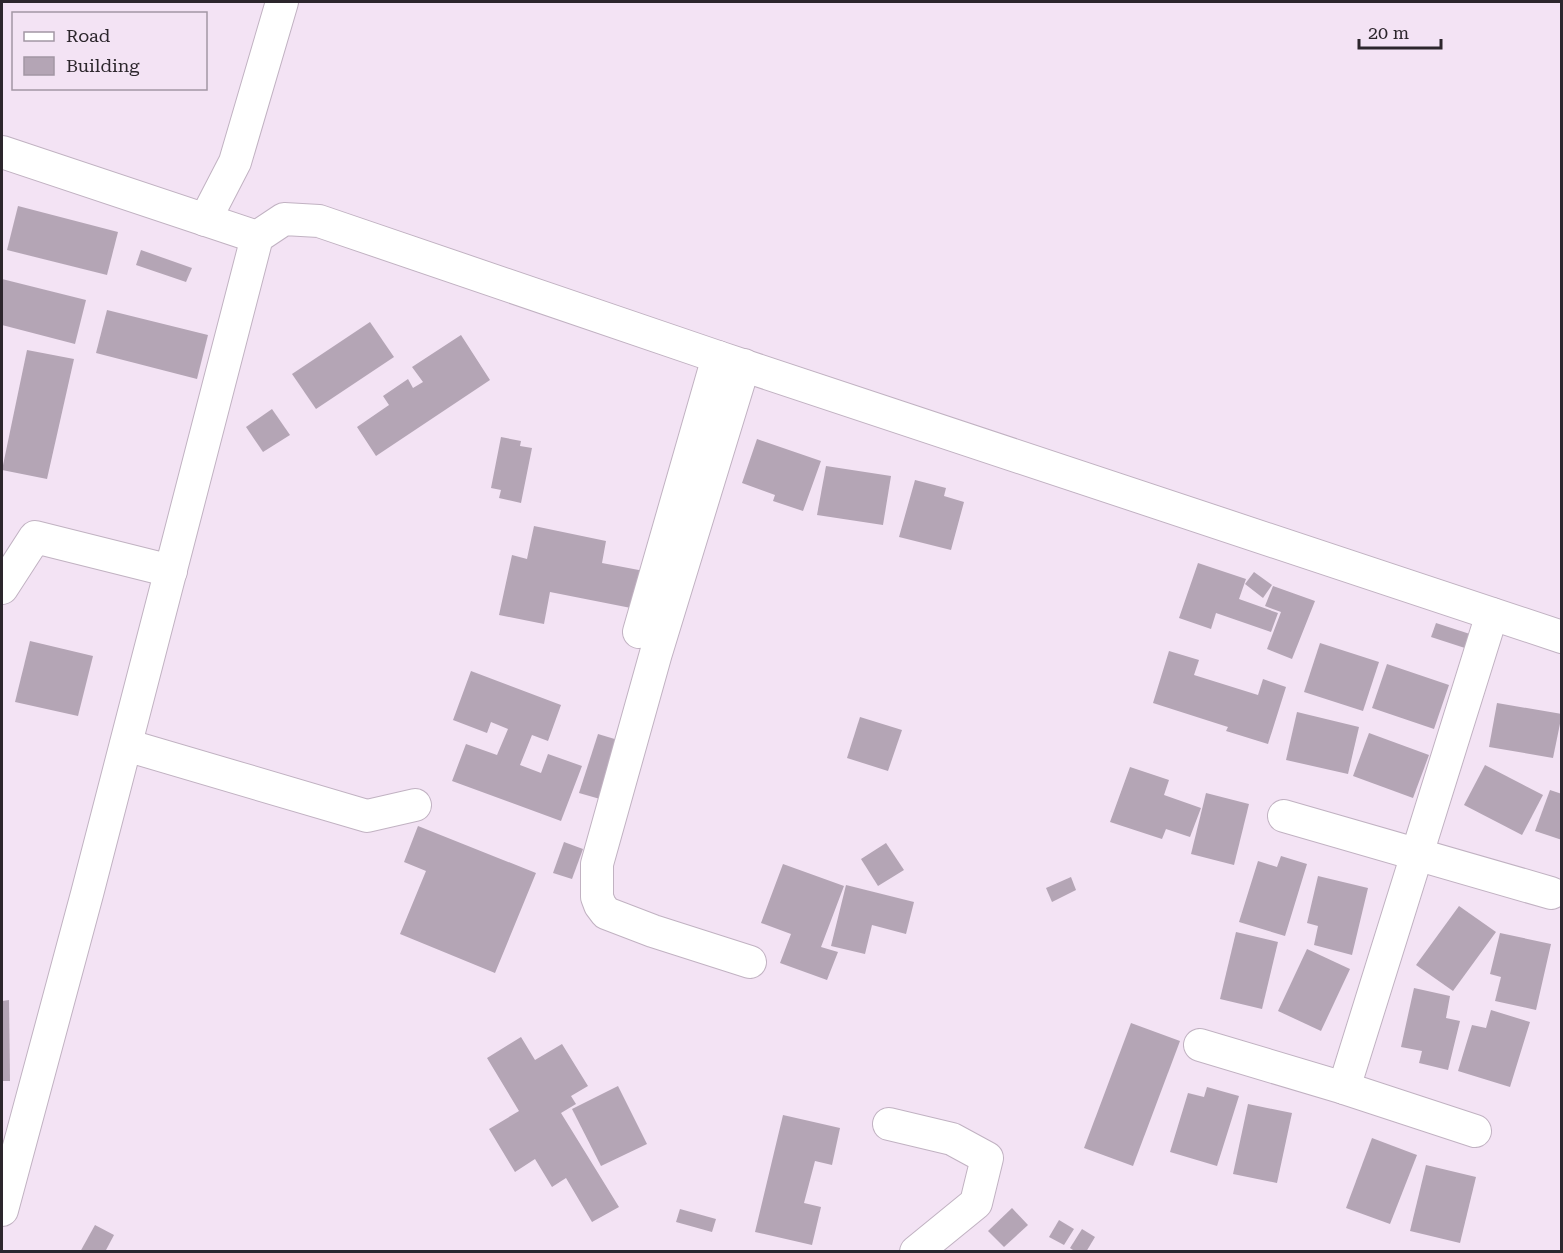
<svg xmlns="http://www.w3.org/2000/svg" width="1563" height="1253" viewBox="0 0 1563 1253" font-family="'Roboto Serif',serif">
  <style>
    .building { fill: #b4a5b5 }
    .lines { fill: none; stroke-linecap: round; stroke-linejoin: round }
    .minor-casing { stroke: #c1b2c2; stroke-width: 34 }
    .minor { stroke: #fff; stroke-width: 32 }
  </style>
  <rect width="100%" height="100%" fill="#f3e3f4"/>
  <g class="building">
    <polygon points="18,206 118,232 107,275 7,250"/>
    <polygon points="141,250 192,268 186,282 136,265"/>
    <polygon points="2,279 86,300 75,344 2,325"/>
    <polygon points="107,310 208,335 197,379 96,353"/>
    <polygon points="370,322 394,357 316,409 292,374"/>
    <polygon points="461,335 490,380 376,456 357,427 389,405 383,396 408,379 413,388 423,382 412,367"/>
    <polygon points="27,350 74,359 47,479 2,470"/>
    <polygon points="272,409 290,435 263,452 246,427"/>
    <polygon points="501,437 521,441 520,446 532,448 521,503 499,498 501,490 491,488"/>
    <polygon points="757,439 821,461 803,511 773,501 775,495 742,483"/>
    <polygon points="826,466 891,476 883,525 817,515"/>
    <polygon points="915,480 946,488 944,496 964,502 951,550 899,537"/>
    <polygon points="534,526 606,541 602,563 644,571 636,609 550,592 544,624 499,615 512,555 527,559"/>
    <polygon points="1198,563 1246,579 1239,599 1278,613 1271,632 1216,613 1211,629 1179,618"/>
    <polygon points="1254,572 1272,585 1263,598 1245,584"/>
    <polygon points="1273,586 1315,601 1292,659 1267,649 1281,612 1265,606"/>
    <polygon points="1436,623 1473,635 1468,649 1431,637"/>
    <polygon points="30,641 93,656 78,716 15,702"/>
    <polygon points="1320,643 1379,662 1363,711 1304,692"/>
    <polygon points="1169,651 1199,660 1194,675 1258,695 1263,679 1286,687 1268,744 1226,731 1228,727 1153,703"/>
    <polygon points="1387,664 1449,685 1434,729 1372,708"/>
    <polygon points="471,671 561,705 548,741 532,735 520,765 541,773 548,754 582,766 561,821 452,781 466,744 497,755 508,729 491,722 487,733 453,720"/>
    <polygon points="1497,703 1562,714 1553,758 1489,747"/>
    <polygon points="1297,712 1359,727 1348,774 1286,760"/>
    <polygon points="860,717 902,730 888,771 847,758"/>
    <polygon points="1369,733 1429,755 1413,798 1353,776"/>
    <polygon points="598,734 618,740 600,799 579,793"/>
    <polygon points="1485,765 1543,795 1522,835 1464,805"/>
    <polygon points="1130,767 1169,780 1164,795 1201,808 1190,837 1166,829 1162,839 1110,822"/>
    <polygon points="1550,790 1562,794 1562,840 1535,831"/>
    <polygon points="1206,793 1249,804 1234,865 1191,854"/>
    <polygon points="418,826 536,873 495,973 400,934 426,871 404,862"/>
    <polygon points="564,842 583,849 572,879 553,873"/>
    <polygon points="886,843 904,870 878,886 861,859"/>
    <polygon points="1281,856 1307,864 1285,936 1239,922 1258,861 1277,867"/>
    <polygon points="783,864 844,886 821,947 838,952 827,980 780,963 791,934 761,923"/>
    <polygon points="1318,876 1368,888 1352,955 1314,945 1318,926 1307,923"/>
    <polygon points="1071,877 1076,890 1052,902 1046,888"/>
    <polygon points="846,885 914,902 906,934 872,925 865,954 831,946"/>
    <polygon points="1459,906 1496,932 1453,991 1416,965"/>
    <polygon points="1236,932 1278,942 1262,1009 1220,999"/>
    <polygon points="1500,933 1551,944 1536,1010 1495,1001 1501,977 1490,974"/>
    <polygon points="1307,949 1350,969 1321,1031 1278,1011"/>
    <polygon points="1414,988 1450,996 1446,1018 1460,1021 1448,1070 1419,1063 1422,1051 1401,1047"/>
    <polygon points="9,1000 10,1081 2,1081 2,1001"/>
    <polygon points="1491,1010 1530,1022 1510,1087 1458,1071 1472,1025 1486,1028"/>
    <polygon points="1131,1023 1180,1041 1133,1166 1084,1148"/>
    <polygon points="521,1037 535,1060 562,1044 588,1086 571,1096 576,1104 561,1113 619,1207 592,1222 566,1178 552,1187 535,1159 515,1172 489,1129 519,1111 487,1058"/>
    <polygon points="618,1086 647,1144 601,1166 572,1109"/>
    <polygon points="1207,1087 1239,1096 1217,1166 1170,1152 1188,1093 1204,1097"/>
    <polygon points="1248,1104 1292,1113 1277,1183 1233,1174"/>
    <polygon points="783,1115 840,1128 832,1165 815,1161 804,1203 821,1207 812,1245 755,1232"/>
    <polygon points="1372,1138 1417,1155 1390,1224 1346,1208"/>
    <polygon points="1426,1165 1476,1177 1460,1243 1410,1231"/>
    <polygon points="1012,1208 1028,1225 1004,1247 988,1231"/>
    <polygon points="680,1209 716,1219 712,1232 676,1222"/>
    <polygon points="1059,1220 1074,1229 1064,1245 1049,1237"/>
    <polygon points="95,1225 114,1235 105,1252 80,1252"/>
    <polygon points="1082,1229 1095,1237 1086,1252 1076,1252 1070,1248"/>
  </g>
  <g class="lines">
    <g class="minor-casing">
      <g id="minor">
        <polyline points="2,152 257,237"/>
        <polyline points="205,220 235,162 282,2"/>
        <polyline points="744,365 656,653 597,864 597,897 600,905 606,913 653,931 750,962"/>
        <polyline points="2,588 35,537 171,571"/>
        <polyline points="639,632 718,357"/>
        <polyline points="126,745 367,816 415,805"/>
        <polyline points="1284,816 1551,893"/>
        <polyline points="1200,1045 1344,1088 1475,1131"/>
        <polyline points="1344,1088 1492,614"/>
        <polyline points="889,1124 952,1139 987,1158 976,1203 916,1252"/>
        <polyline points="2,1210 87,894 257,237 284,219 319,221 718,357 1562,637"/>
      </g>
    </g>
    <use href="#minor" class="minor"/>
  </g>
  <rect width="1563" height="1253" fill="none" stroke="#2c262c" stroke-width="6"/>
  <rect x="12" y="12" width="195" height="78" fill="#f3e3f4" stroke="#a397a4" stroke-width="1.5"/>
  <rect x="24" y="32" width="30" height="9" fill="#ffffff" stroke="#a397a4" stroke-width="1.5"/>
  <text x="66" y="42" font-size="18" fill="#2c262c">Road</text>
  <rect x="24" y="57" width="30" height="18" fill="#b4a5b5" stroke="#a397a4" stroke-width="1.5"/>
  <text x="66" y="72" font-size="18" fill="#2c262c">Building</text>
  <path d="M1359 39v9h82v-9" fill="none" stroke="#2c262c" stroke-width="3"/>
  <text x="1368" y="39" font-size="18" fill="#2c262c" stroke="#f3e3f4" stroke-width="4.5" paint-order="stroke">20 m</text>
</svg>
